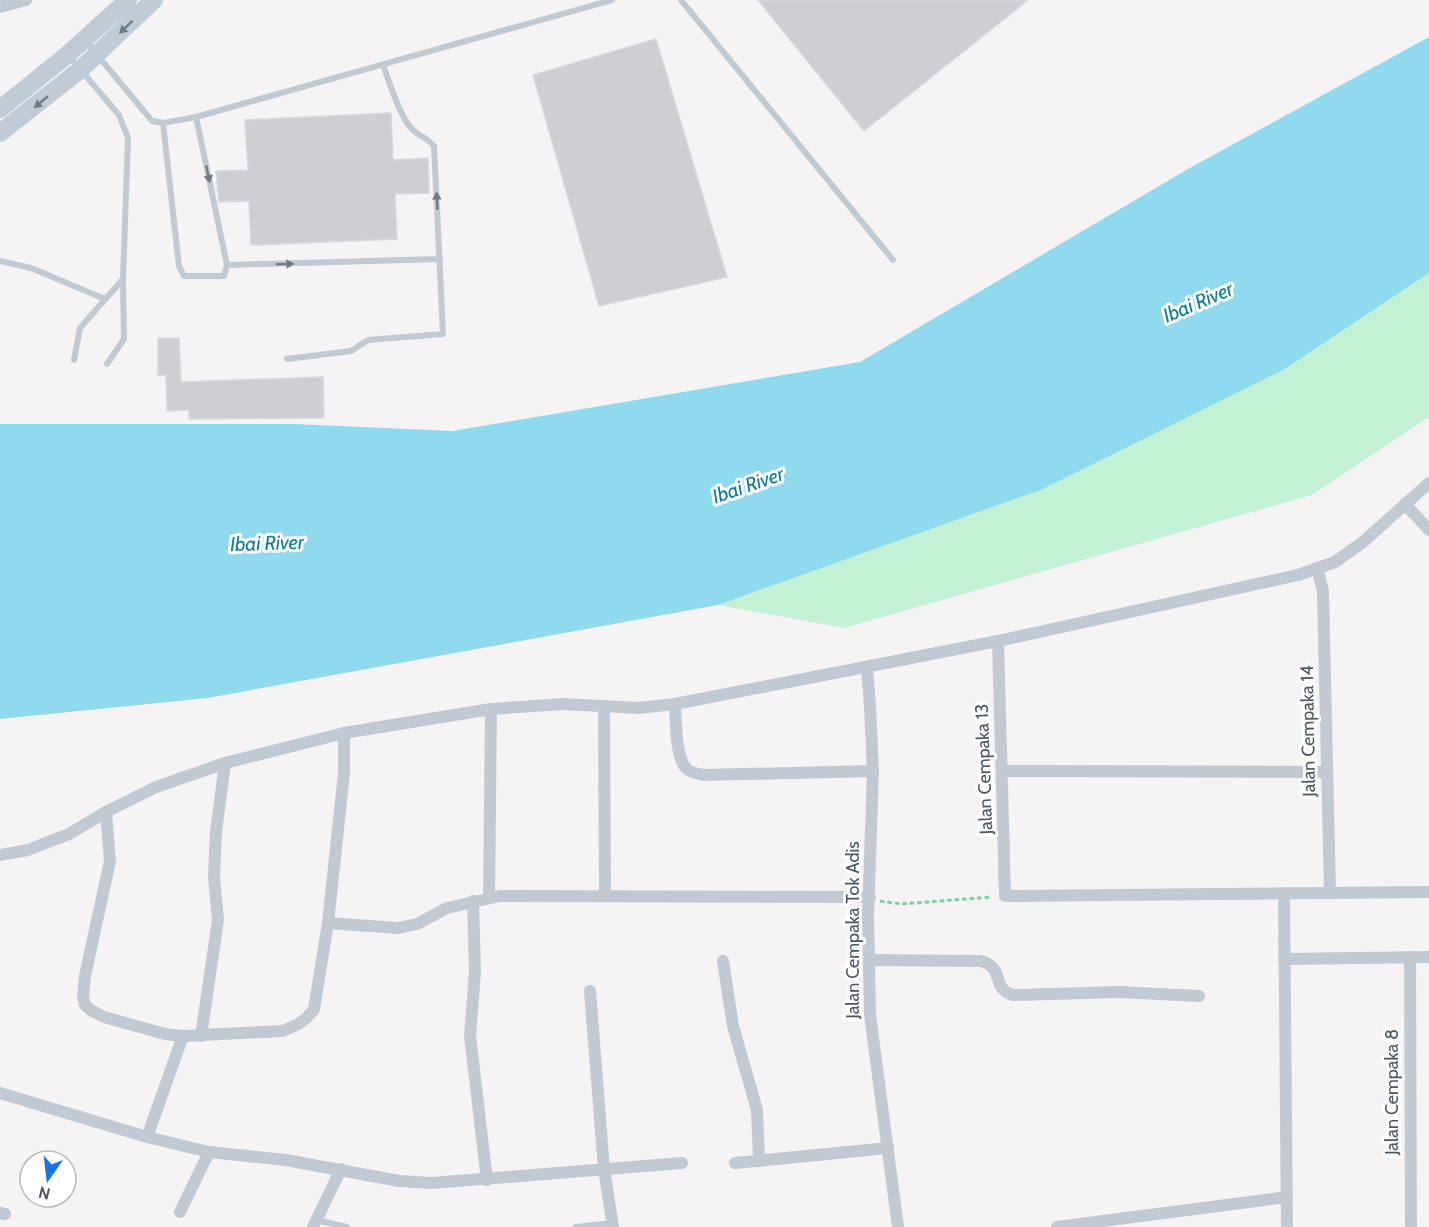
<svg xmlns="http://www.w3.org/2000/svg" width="1429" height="1227" viewBox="0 0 1429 1227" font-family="Cabin,sans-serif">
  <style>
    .green { fill: #c3f1d5 }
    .water { fill: #90daee }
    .building { fill: #cdcfd5; stroke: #d7d9de; stroke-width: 1.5 }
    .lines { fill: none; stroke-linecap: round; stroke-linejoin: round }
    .path { stroke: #7ad0a6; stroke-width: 3; stroke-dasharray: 4.5 3; stroke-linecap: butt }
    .lane { stroke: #c1cad2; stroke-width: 6 }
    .street { stroke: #c1cad2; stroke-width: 12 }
    .secondary { stroke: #c1cbd6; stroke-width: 18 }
    .oneway { fill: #6e7984 }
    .oneway2 { fill: #6e7983 }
    .labels { text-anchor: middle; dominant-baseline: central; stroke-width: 6; stroke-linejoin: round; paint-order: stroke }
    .street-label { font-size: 18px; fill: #4a5661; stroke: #fff }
    .water-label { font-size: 20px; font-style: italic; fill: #0c7c9b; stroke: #fff }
  </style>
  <rect width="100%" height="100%" fill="#f5f3f3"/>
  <polygon class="green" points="1429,273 1429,417 1312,495 844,628 718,605 1043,489 1285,369"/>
  <polygon class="water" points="1429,37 1429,273 1285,369 1043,489 718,605 208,698 0,719 0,424 295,424 453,431 860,362 1188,169"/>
  <g class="building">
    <polygon points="758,0 1028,0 864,131"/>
    <polygon points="656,39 727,277 599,306 533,75"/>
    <polygon points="391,113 393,160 428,158 429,193 395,194 397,239 251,245 249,201 219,202 216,171 248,170 245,120"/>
    <polygon points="158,338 179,338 181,382 323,377 324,418 189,419 189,410 167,411 166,375 158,375"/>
  </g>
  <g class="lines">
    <polyline class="path" points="880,901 901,904 992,897"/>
    <g class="lane">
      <polyline points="681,0 893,260"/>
      <polyline points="85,40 152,121 163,123 196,117 612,0"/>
      <polyline points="68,55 119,115 128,138 123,279 80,328 74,360"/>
      <polyline points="163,123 179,266 184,276 224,276 227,265 196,117"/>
      <polyline points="0,261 31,268 105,299"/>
      <polyline points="227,265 440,259"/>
      <path d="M 287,359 L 351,351 L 368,340 L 443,334 L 434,146 C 428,138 418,136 411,128 C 399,114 390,84 383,65"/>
      <polyline points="107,364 124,339 123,280"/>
      <polyline points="316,1220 347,1227"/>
      <polyline points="576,1227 612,1223"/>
    </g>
    <g class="street">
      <polyline points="0,7 26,0"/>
      <polyline points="1405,504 1429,530"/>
      <polyline points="1317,568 1323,591 1330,893"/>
      <polyline points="998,641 1005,896 1429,892"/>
      <polyline points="867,668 870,706 873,771 868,916 870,1015 898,1227"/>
      <path d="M 675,704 C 676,719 675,759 687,769 C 692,773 698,774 704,775 L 873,771"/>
      <polyline points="604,706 605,896"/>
      <polyline points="1003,771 1327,772"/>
      <path d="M 106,812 L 110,861 L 85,976 L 83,996 L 85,1005 L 92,1011 L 104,1017 L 165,1034 L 183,1036 L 282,1031 C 296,1026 305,1022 314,1009 L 328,923 L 344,773 L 344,733"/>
      <polyline points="0,855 28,850 69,834 106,812 156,787 225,763 344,733 491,709 563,704 638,708 675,704 998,641 1298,575 1335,562 1363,542 1429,483"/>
      <polyline points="1284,894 1287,1227"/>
      <polyline points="489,898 491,709"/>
      <polyline points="473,901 475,972 470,1036 487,1180"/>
      <polyline points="328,923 398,928 417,924 447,908 500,896 870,897"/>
      <polyline points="1410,957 1411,1227"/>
      <polyline points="1284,959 1429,957"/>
      <path d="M 869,960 L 981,961 C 1007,969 989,987 1013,995 L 1119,992 L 1199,996"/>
      <polyline points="723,961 733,1026 757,1110 759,1161"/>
      <polyline points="590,991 604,1169 613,1227"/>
      <polyline points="201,1036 218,920 214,877 216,832 225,763"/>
      <polyline points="0,1093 147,1137 209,1152 286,1160 399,1181 432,1183 682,1163"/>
      <polyline points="147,1137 183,1036"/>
      <polyline points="735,1163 888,1148"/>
      <polyline points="180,1212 209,1152"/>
      <polyline points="0,1213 5,1214"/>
      <polyline points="313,1227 341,1169"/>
      <polyline points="1057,1227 1287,1197"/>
    </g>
    <g class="secondary">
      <polyline points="0,109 67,55 128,0"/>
      <polyline points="0,133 80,70 154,0"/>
    </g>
  </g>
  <defs><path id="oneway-solid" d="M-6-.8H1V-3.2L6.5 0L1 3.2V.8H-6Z" transform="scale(1.5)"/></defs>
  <g class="oneway">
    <use href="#oneway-solid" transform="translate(126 27) rotate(136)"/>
    <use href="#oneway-solid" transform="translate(41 102) rotate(140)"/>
  </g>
  <g class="oneway2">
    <use href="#oneway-solid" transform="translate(208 174) rotate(78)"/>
    <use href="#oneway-solid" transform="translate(437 201) rotate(-93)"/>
    <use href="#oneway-solid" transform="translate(285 264) rotate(-2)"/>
  </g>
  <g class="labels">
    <g class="street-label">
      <text transform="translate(1308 731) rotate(-91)">Jalan Cempaka 14</text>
      <text transform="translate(984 769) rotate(-92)">Jalan Cempaka 13</text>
      <text transform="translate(853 930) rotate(-90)">Jalan Cempaka Tok Adis</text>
      <text transform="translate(1392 1092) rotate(-90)">Jalan Cempaka 8</text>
    </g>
    <g class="water-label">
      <text transform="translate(1198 302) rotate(-23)">Ibai River</text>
      <text transform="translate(748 485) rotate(-19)">Ibai River</text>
      <text transform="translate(267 543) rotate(-2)">Ibai River</text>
    </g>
  </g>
  <g transform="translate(48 1179) rotate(194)"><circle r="28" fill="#ffffff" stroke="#b7bbc0" stroke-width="1.5"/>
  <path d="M0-4.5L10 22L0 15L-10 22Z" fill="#1a73e8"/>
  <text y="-9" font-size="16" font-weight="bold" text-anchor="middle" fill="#4a5661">N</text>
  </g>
</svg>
